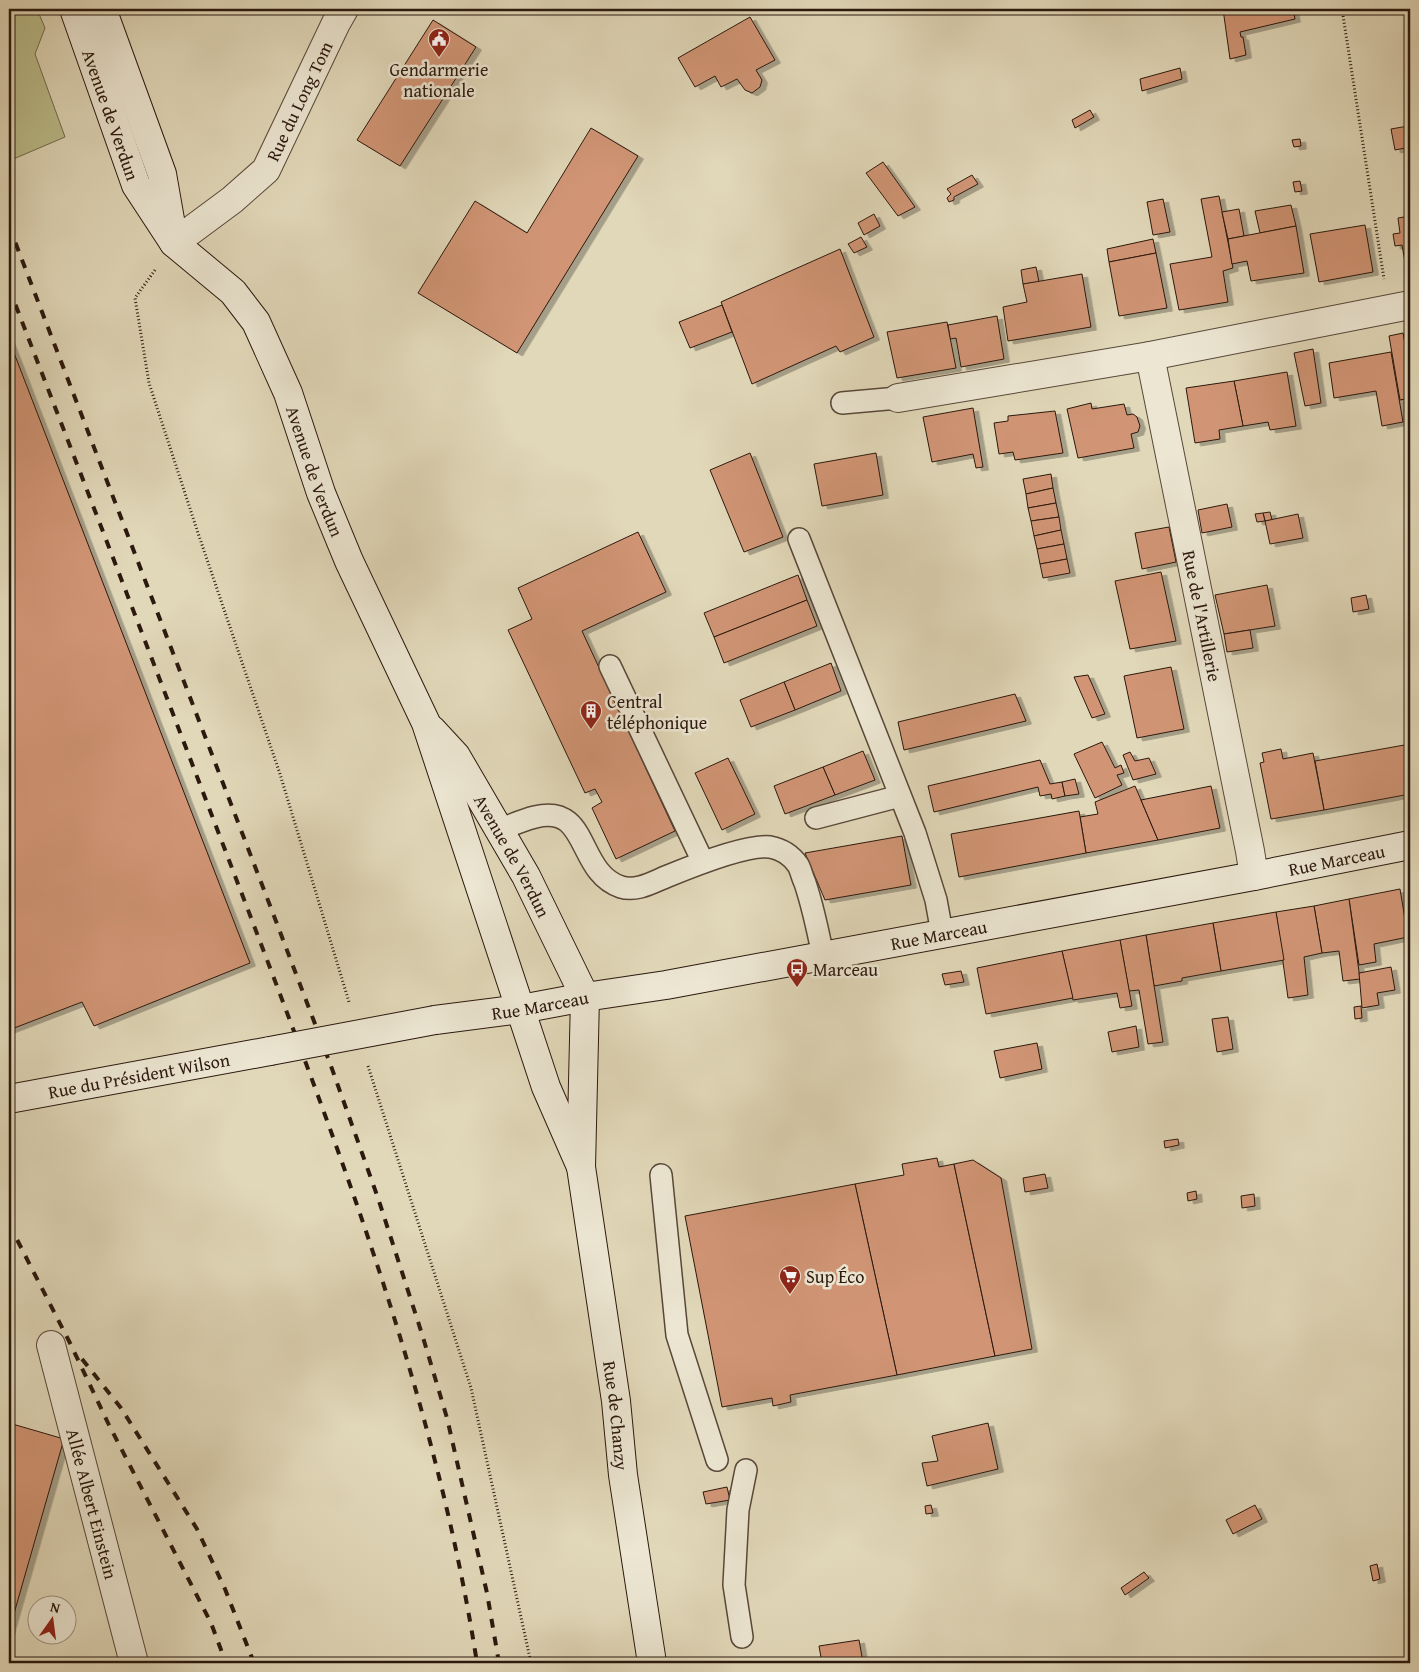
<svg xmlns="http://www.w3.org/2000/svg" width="1419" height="1672" viewBox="0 0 1419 1672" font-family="'Gentium Book Plus',serif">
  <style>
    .green { fill: #babc8a; stroke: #726a4c }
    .building { fill: #d19574; stroke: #2b180e; filter: url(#shadow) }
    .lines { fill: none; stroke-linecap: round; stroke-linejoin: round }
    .service-casing { stroke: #584839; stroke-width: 24 }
    .minor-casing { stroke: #584839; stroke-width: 30 }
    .secondary-casing { stroke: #2b180e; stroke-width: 30 }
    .path { stroke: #2b180e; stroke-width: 3; stroke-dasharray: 1 2.5; stroke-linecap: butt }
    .service { stroke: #ece6d2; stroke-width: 21 }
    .minor { stroke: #ece6d2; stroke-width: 28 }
    .secondary { stroke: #ece6d2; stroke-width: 28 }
    .rail { stroke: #2b180e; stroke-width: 4; stroke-dasharray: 9 9; stroke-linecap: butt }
    .secondary-bridge-casing { stroke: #2b180e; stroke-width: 30; stroke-linecap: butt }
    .secondary-bridge { stroke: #ece6d2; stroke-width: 28 }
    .labels { text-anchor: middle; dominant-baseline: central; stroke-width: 5; stroke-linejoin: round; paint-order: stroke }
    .poi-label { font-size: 18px; fill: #2b180e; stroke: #ece6d2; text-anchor: start }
    .street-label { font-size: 18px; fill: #2b180e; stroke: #ece6d2 }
  </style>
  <defs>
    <filter id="shadow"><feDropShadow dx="5.5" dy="3" stdDeviation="0" flood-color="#0004"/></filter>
  </defs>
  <rect width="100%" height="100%" fill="#e1d8b9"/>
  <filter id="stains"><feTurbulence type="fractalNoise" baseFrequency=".004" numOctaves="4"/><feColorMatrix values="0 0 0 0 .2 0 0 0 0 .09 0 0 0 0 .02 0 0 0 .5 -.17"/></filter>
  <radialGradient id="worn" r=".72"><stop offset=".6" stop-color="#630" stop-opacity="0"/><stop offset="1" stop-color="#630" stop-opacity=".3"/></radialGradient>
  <polygon class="green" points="9,9 37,9 45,28 35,54 65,137 11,160 9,154"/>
  <g class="building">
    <polygon points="1223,9 1293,9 1295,19 1240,32 1241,37 1243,37 1246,55 1230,59"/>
    <polygon points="750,17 775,60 756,70 762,80 760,87 752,93 745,90 737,79 721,87 715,76 695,87 678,58"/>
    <polygon points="433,20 476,47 400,166 357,140"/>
    <polygon points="1180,68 1182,79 1142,91 1140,79"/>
    <polygon points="1090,110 1094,117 1075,128 1072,120"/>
    <polygon points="1408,126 1410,147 1395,150 1391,129"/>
    <polygon points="591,128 638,156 517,353 418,293 475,201 527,233"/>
    <polygon points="1300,139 1301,146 1294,147 1292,140"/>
    <polygon points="883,162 915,207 898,216 866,173"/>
    <polygon points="972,175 978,184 954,197 954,200 949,202 947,198 951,194 947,189"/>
    <polygon points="1300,181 1302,191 1295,192 1293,182"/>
    <polygon points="1219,196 1233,268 1223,271 1228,302 1179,310 1170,264 1212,257 1201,199"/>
    <polygon points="1163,199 1170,232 1153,235 1147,202"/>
    <polygon points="1291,205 1296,226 1260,233 1255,211"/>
    <polygon points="1239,209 1244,236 1228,239 1222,212"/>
    <polygon points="874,214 880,226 864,235 858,223"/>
    <polygon points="1410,216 1410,261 1405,262 1402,245 1395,246 1393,234 1400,233 1398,218"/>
    <polygon points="1365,225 1373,272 1319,282 1310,234"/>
    <polygon points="1296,226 1304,273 1251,281 1247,261 1232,264 1228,239"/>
    <polygon points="861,237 867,247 854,253 848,244"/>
    <polygon points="1153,239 1156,253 1109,262 1107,249"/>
    <polygon points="840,249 874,337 840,352 836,346 752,384 721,302"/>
    <polygon points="1156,253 1167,308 1119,316 1109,262"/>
    <polygon points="1036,267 1039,282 1023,284 1021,270"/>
    <polygon points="1082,274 1091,327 1008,341 1003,307 1027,302 1023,284"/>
    <polygon points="722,305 732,332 690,348 679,322"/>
    <polygon points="997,316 1004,359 961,367 956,338 950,339 948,325"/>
    <polygon points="947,322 956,368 897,378 887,332"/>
    <polygon points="1403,333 1409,364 1410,364 1410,398 1400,400 1389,336"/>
    <polygon points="9,340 250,963 94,1026 82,1002 9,1030"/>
    <polygon points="1313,349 1321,403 1305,406 1294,353"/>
    <polygon points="1391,352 1403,422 1382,426 1376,391 1334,398 1329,363"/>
    <polygon points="1287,372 1296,426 1270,430 1268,422 1243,426 1234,381"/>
    <polygon points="1234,381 1243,426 1219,430 1220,439 1195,443 1186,388"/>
    <polygon points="1091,403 1092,409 1124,404 1127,415 1133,414 1137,417 1140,426 1138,432 1131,434 1134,448 1078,458 1067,409"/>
    <polygon points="973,408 983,467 976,468 973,454 932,462 923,417"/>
    <polygon points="1055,411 1063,453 1015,460 1013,452 999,454 994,423 1008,421 1008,416"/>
    <polygon points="750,453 783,537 744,552 710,470"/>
    <polygon points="876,453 883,495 822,506 814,464"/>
    <polygon points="1051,474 1053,488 1026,494 1023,479"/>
    <polygon points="1053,488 1056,503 1028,508 1026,494"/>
    <polygon points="1056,503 1059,517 1031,521 1028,508"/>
    <polygon points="1227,504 1232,527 1202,533 1198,510"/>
    <polygon points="1270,512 1272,520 1265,521 1263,513"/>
    <polygon points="1263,513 1265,521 1257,522 1255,514"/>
    <polygon points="1298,514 1303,538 1270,544 1265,521"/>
    <polygon points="1059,517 1061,530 1034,536 1031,521"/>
    <polygon points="1169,527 1176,562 1142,569 1135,533"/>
    <polygon points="1061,530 1064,544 1037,549 1034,536"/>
    <polygon points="638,532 666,592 582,631 675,831 616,859 592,808 602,802 595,789 585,793 508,630 532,619 518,588"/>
    <polygon points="1064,544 1067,559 1040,564 1037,549"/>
    <polygon points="1067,559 1070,573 1043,578 1040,564"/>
    <polygon points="1161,572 1176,641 1130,649 1115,581"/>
    <polygon points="798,575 807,600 714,637 704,613"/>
    <polygon points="1267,585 1275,626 1224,634 1215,595"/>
    <polygon points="1366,595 1369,609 1353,612 1351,598"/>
    <polygon points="807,600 817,626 724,663 714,637"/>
    <polygon points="1250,630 1253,648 1227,652 1224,634"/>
    <polygon points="831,663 841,691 795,710 784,682"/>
    <polygon points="1171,667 1184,729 1137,738 1124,676"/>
    <polygon points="1088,675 1105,714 1092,718 1074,677"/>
    <polygon points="784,682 795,710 751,727 740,700"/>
    <polygon points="1015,694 1026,721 904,750 898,722"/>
    <polygon points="1102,742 1115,768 1121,765 1124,773 1117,775 1122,785 1095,798 1074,754"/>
    <polygon points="1410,744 1410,794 1324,810 1315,761"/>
    <polygon points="1281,749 1283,759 1313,753 1324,810 1271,819 1260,763 1264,762 1262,753"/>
    <polygon points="863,751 875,780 835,795 823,767"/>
    <polygon points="1130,752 1135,761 1149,758 1156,774 1133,780 1123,755"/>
    <polygon points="728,758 755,814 722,830 695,773"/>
    <polygon points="1040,760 1050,784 1062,782 1065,796 1052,799 1051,794 1040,796 1038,787 934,812 928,786"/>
    <polygon points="823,767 835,795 785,814 774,786"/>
    <polygon points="1075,779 1079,794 1065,796 1062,782"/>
    <polygon points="1135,786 1158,840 1086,853 1080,817 1098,814 1095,802"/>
    <polygon points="1211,786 1220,828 1158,840 1141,800"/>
    <polygon points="1079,811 1086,853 959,877 951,834"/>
    <polygon points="902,836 911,885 825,900 805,853"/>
    <polygon points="1400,889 1408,937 1374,944 1376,962 1359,965 1349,899"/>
    <polygon points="1349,899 1360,979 1343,981 1339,951 1322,953 1314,906"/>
    <polygon points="1314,906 1322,953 1304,957 1308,995 1288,998 1276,912"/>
    <polygon points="1276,912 1284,960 1221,971 1213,923"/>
    <polygon points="1213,923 1221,971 1182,978 1182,981 1154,986 1146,935"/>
    <polygon points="1146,935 1163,1042 1148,1044 1139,990 1129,991 1120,940"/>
    <polygon points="1120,940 1132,1006 1120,1008 1117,993 1073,1000 1062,951"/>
    <polygon points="1062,951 1073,998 986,1014 977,968"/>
    <polygon points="1391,967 1395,990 1377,993 1379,1005 1362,1008 1359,973"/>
    <polygon points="961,971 964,982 945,985 942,974"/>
    <polygon points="1361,1006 1362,1018 1355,1019 1354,1007"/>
    <polygon points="1228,1017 1233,1049 1217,1052 1212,1019"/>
    <polygon points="1136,1026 1139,1047 1112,1052 1108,1032"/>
    <polygon points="1037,1043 1042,1069 1000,1078 994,1051"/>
    <polygon points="1178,1139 1179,1145 1165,1148 1164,1141"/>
    <polygon points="937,1158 939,1167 954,1164 995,1356 897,1375 855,1184 904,1175 902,1164"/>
    <polygon points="973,1160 1001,1178 1032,1349 995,1356 954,1164"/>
    <polygon points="1045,1174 1048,1188 1025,1192 1023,1178"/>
    <polygon points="855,1184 897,1375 790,1395 791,1402 773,1406 772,1398 722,1407 685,1216"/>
    <polygon points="1196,1191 1197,1199 1188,1201 1187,1193"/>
    <polygon points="1254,1194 1255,1206 1242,1208 1241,1196"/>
    <polygon points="9,1423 64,1439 9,1631"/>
    <polygon points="988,1423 998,1469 927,1486 922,1463 938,1461 932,1436"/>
    <polygon points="727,1487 730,1500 706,1504 703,1492"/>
    <polygon points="931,1505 933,1513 926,1514 925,1506"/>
    <polygon points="1255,1505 1262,1519 1233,1534 1226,1520"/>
    <polygon points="1377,1564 1380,1579 1373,1581 1370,1566"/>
    <polygon points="1144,1572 1149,1578 1125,1595 1121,1588"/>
    <polygon points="859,1640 863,1662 893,1658 894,1663 822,1663 819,1646"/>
  </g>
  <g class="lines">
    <g class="service-casing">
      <g id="service">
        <polyline points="842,403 898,398"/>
        <polyline points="799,539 915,833 936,900 942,933"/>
        <polyline points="610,666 703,862"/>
        <polyline points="816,818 900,796"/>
        <path d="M 499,830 C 511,825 523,820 535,817 C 590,803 576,872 621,887 C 637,892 653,882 668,876 C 690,867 748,844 770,847 C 781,849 791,855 798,865 C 801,870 802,877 805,883 C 813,907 818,931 823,956"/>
        <polyline points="661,1175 677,1335 717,1460"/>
        <polyline points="742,1637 734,1585 738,1510 746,1470"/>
      </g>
    </g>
    <g class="minor-casing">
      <g id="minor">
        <path id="s1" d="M 174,243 L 232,200 L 266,170 L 336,23 L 344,9"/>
        <path id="s2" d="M 1150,356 L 1250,851 L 1254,876"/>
        <polyline points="898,398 1150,356 1410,305"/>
        <path id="s3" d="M 51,1345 L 134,1663"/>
      </g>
    </g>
    <g class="secondary-casing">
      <g id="secondary">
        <path id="s4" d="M 74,9 L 136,185 L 174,243 L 233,292 L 256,322 L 288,393 L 321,493 L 349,561 L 426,723 L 546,1087 L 581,1167"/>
        <polyline points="102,9 162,174 172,231"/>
        <path id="s5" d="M 432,730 L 456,756 L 526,876 L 585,997 L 581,1167 L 616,1401 L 623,1475 L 652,1663"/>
        <path id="s6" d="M 435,1020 L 521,1009 L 585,997 L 666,985 L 1254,876 L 1410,845"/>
        <path id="s7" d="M 9,1099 L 270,1051"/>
      </g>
    </g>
    <g class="path">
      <polyline points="1342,9 1384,279"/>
      <polyline points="155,270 135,298 149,383 197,530 280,774 349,1002"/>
      <polyline points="368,1066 471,1388 531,1663"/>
    </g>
    <use href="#service" class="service"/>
    <use href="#minor" class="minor"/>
    <use href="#secondary" class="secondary"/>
    <g class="rail">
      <polyline points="9,226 274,916 331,1066 378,1198 422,1334 447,1418 487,1593 499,1663"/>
      <path d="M 9,288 C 91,500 172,711 253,923 C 345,1165 437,1406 477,1663"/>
      <polyline points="9,1224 70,1343 109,1425 211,1623 226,1663"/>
      <polyline points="82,1359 121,1408 197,1529 225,1589 254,1663"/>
    </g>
    <g class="secondary-bridge-casing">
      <polyline id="secondary-bridge" points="270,1051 435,1020"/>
    </g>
    <use href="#secondary-bridge" class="secondary-bridge"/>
  </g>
  <defs>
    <g id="civic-pin" transform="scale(1.125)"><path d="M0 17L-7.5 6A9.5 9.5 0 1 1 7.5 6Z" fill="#8f2418" stroke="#ece6d2"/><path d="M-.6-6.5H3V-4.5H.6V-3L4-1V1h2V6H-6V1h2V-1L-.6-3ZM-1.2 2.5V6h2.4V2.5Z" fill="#fff"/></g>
    <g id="building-pin" transform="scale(1.125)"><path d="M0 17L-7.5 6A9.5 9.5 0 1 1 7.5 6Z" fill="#8f2418" stroke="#ece6d2"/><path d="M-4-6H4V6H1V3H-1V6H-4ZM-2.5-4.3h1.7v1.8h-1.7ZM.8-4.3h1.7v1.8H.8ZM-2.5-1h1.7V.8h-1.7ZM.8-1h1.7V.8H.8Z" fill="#fff"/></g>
    <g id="bus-pin" transform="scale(1.125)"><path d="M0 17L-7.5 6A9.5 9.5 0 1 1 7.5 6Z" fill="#8f2418" stroke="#ece6d2"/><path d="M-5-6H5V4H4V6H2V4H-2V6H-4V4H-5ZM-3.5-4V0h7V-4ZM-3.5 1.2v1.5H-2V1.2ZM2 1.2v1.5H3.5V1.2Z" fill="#fff"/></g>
    <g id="supermarket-pin" transform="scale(1.125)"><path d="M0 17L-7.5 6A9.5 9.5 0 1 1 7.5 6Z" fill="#8f2418" stroke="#ece6d2"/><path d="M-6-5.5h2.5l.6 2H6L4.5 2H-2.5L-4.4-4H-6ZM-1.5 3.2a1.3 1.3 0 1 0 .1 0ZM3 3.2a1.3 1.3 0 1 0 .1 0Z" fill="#fff"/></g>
  </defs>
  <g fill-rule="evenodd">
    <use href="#civic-pin" x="439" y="39"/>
    <use href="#building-pin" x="591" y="711"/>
    <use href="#bus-pin" x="797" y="969"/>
    <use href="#supermarket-pin" x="790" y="1276"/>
  </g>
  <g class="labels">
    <g class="poi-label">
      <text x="439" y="69" text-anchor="middle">Gendarmerie<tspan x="439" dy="21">nationale</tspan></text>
      <text x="607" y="701">Central<tspan x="607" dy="21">téléphonique</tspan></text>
      <text x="813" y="969">Marceau</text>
      <text x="806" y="1276">Sup Éco</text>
    </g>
    <g class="street-label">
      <text stroke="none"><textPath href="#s1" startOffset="194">Rue du Long Tom</textPath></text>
      <text stroke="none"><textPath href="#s4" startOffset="112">Avenue de Verdun</textPath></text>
      <text stroke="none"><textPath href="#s4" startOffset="531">Avenue de Verdun</textPath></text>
      <text stroke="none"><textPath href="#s2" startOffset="265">Rue de l'Artillerie</textPath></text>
      <text stroke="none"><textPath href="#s5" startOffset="150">Avenue de Verdun</textPath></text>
      <text stroke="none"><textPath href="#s6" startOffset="916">Rue Marceau</textPath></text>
      <text stroke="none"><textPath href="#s6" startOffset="511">Rue Marceau</textPath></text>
      <text stroke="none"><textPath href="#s6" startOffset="106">Rue Marceau</textPath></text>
      <text stroke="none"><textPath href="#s7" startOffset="132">Rue du Président Wilson</textPath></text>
      <text stroke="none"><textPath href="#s5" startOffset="730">Rue de Chanzy</textPath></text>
      <text stroke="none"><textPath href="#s3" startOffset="164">Allée Albert Einstein</textPath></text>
    </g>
  </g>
  <rect width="1419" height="1672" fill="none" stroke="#e1d8b9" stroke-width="30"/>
  <rect x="10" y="10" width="1399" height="1652" fill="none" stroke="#2b180e" stroke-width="2.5"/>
  <rect x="15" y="15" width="1389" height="1642" fill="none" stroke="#2b180e"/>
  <g transform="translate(52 1620) rotate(14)"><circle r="24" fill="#ece6d2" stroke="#9f9484"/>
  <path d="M0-4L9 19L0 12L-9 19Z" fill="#8f2418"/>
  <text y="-8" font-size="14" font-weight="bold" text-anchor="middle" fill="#2b180e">N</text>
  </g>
  <rect width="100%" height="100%" filter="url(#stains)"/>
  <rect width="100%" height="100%" fill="url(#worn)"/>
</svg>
